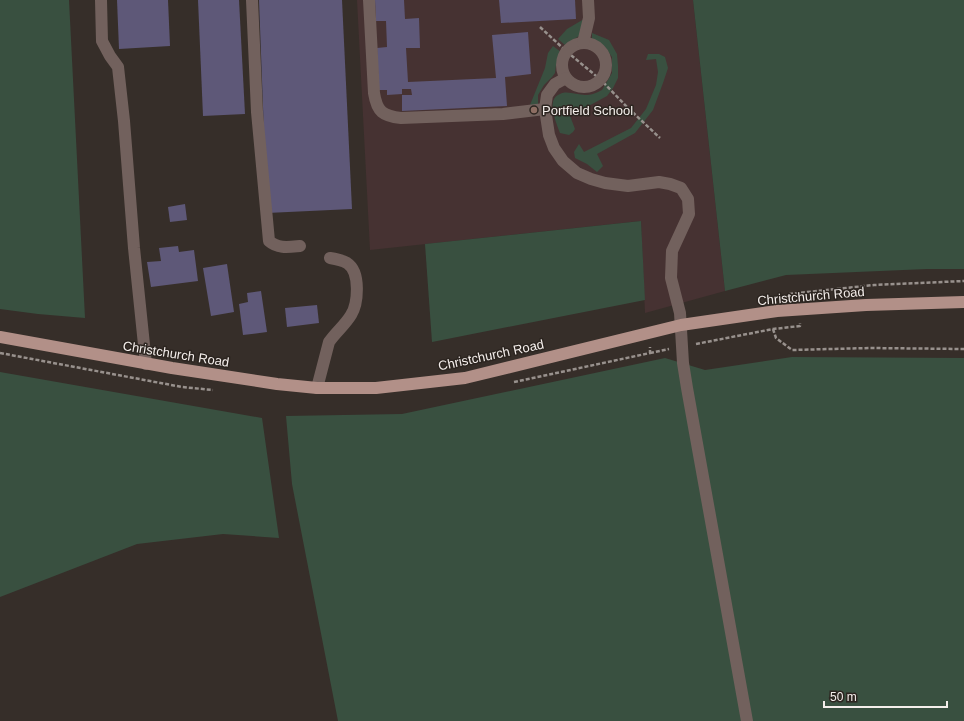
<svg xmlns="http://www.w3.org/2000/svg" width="964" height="721" viewBox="0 0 964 721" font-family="Helvetica,sans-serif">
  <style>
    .education { fill: #463232 }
    .green { fill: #395040 }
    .building { fill: #5e5878 }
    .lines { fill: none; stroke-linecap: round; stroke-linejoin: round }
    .path { stroke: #98918d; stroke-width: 2.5; stroke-dasharray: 4 2; stroke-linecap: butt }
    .minor { stroke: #72615d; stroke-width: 12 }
    .major { stroke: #b29088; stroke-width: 12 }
    .education-dot { fill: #8d6e63; stroke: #2c2520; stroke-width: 1.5 }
    .labels { text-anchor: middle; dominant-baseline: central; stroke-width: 3; stroke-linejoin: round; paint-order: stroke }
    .poi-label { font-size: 13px; fill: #f4eeeb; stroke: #2c2520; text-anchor: start }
    .street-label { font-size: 13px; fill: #f4eeeb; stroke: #2c2520 }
  </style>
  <rect width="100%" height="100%" fill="#362e29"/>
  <polygon class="education" points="357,0 693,0 725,291 645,313 641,221 370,250"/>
  <g class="green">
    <polygon points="0,0 69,0 85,318 38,314 0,309"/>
    <polygon points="693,0 964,0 964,269 927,269 786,275 725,291"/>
    <polygon points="584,19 579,36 565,45 558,39 567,29"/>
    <path d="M 592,33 L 609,40 L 617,54 L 618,66 L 618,78 L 613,88 L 607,96 L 570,116 L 575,129 L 573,132 L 569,135 L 560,133 C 557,124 545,99 560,94 C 568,90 579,96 587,95 C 592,95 598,92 602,90 L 612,73 L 612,57 L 605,47 L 592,40 Z"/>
    <polygon points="553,46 561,52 556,65 555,73 552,77 544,85 538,95 538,105 530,105 545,68 548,53"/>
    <polygon points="648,54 659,54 665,57 668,68 663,83 653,110 635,133 597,154 603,166 597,172 587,164 575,158 574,152 579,144 584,152 631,128 646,109 656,85 658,72 656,59 646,60"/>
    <polygon points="641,221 645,300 432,342 425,244"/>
    <polygon points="792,357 964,358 964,721 338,721 292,484 286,416 402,414 665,358 705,370"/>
    <polygon points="0,372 262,418 279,538 223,534 137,544 0,597"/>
  </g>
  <g class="building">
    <polygon points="117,0 168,0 170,46 119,49"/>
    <polygon points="198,0 239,0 245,114 203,116"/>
    <polygon points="259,0 342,0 352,209 267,213"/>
    <polygon points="375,0 404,0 405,19 419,18 420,48 406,48 408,82 496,78 492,35 528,32 531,74 505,77 507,106 402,111 402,95 412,95 411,89 402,89 402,94 387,95 387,90 379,90 377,48 387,47 386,21 376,21"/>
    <polygon points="499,0 575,0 576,19 501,23"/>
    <polygon points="185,204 187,220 170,222 168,207"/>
    <polygon points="178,246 179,252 194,250 198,281 151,287 147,262 161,261 159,248"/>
    <polygon points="227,264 234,312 211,316 203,268"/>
    <polygon points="261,291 267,332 243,335 239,304 248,302 247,293"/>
    <polygon points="317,305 319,323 287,327 285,308"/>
  </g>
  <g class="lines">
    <g class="path">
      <polyline points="540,27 566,51 601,80 627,107 660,138"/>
      <polyline points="789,294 874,285 964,281"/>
      <polyline points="773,329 776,338 792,350 870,348 964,349"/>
      <polyline points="696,344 773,329 800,326 800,323"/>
      <polyline points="0,353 182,387 213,390"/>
      <polyline points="650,353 669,349"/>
      <polyline points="514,382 650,353 650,347"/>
    </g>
    <g class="minor">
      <polyline points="101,0 102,41 110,56 118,67 124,121 134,248 146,364"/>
      <path d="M 252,0 L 257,112 L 269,241 C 278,249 289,247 300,246"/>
      <path d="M 369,0 L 374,93 C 377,112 383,116 401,118 L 503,114 L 545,109"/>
      <circle cx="584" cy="65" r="22"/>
      <polyline points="583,43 589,18 588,0"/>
      <polyline points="566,78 555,84 547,95 545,109 549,135 554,148 563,161 577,173 591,179 605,183 628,186 659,182 670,184 681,188 688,199 689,214 672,251 671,278 680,313 683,363 687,388 747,721"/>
      <path d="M 317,388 L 329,342 C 336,332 345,325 351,315 C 358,304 361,272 347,263 C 342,260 336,259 330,258"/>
    </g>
    <polyline class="major" points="0,337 172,368 277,384 317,388 376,388 465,378 681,325 777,311 866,305 964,302"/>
  </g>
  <circle class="education-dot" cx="534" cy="110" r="4"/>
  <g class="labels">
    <g class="poi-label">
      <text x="542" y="110">Portfield School</text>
    </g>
    <g class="street-label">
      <text transform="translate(811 296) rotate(-5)">Christchurch Road</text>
      <text transform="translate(176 354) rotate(9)">Christchurch Road</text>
      <text transform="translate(491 355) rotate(-12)">Christchurch Road</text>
    </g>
  </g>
  <path d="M824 701v6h123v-6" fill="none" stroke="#f4eeeb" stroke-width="2"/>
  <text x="830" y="701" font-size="12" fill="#f4eeeb" stroke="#2c2520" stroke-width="3" paint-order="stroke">50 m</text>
</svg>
